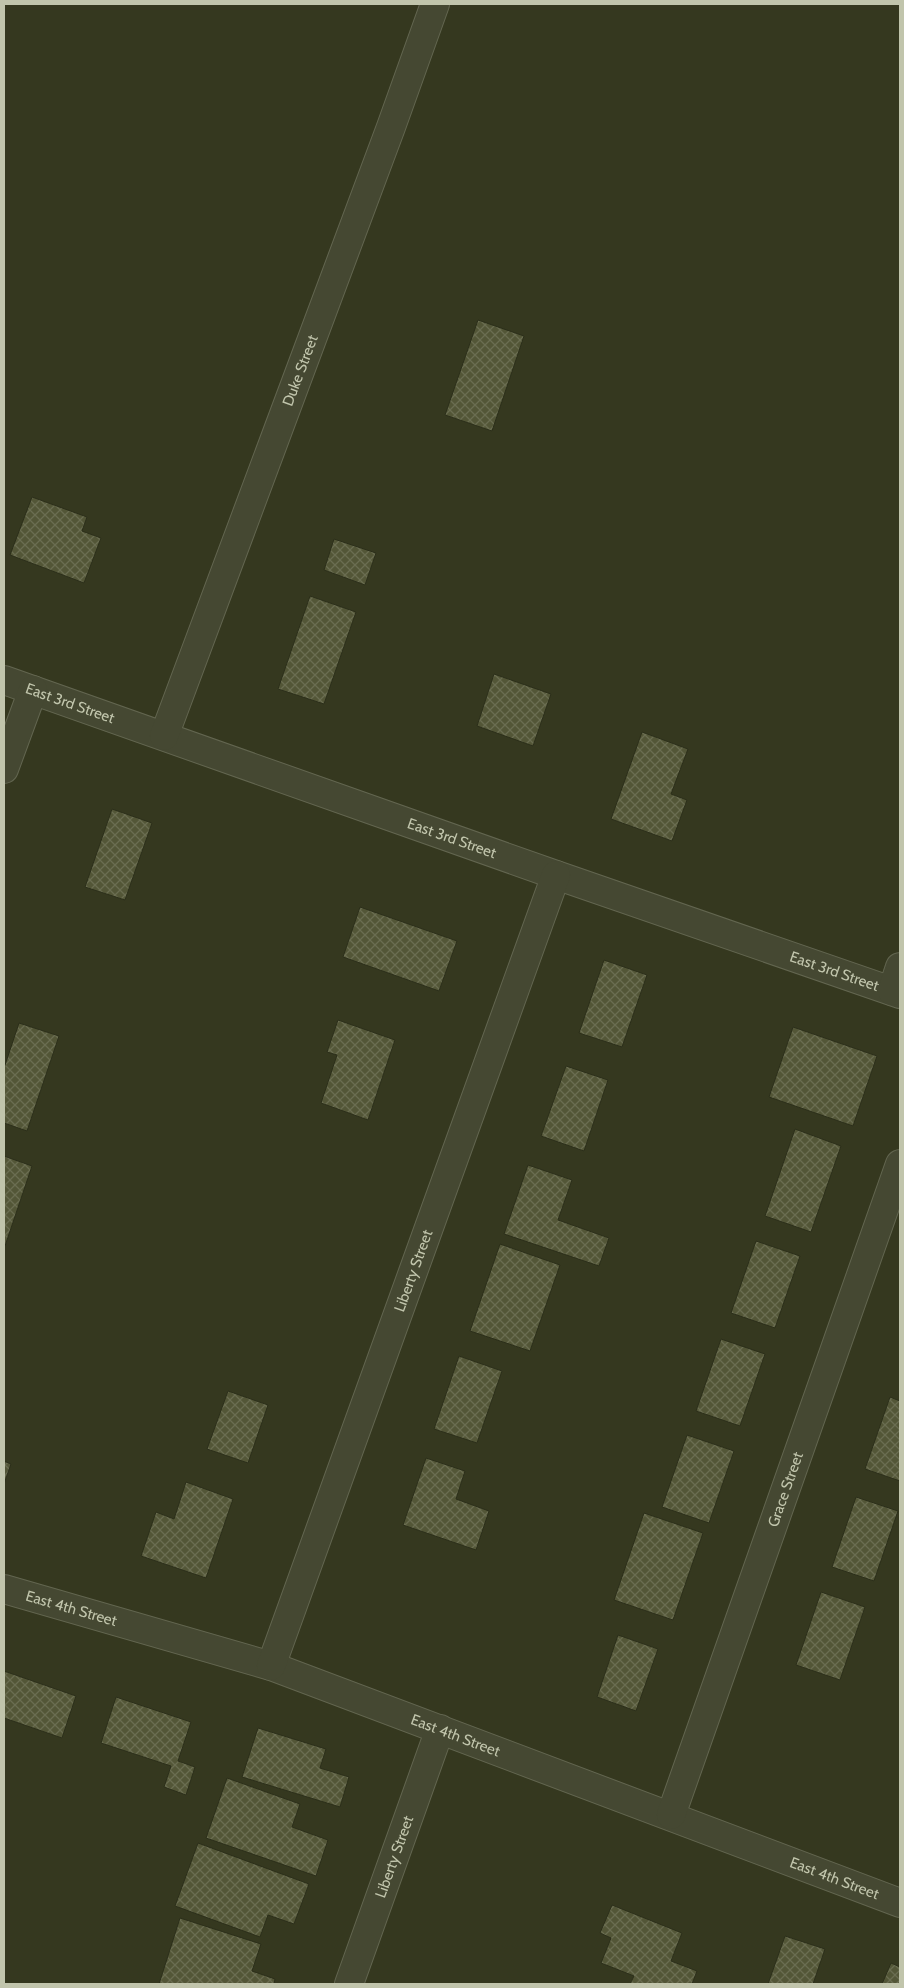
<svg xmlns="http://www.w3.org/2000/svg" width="904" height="1988" viewBox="0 0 904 1988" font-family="Cabin,sans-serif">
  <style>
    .building { fill: url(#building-cross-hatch); stroke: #2c2f1a }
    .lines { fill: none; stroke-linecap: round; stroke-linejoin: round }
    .minor-casing { stroke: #636650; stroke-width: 30 }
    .minor { stroke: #454832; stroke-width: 28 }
    .labels { text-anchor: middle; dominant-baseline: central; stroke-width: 4; stroke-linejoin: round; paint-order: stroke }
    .street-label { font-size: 15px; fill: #c1c5ac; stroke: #2a2d18 }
  </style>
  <defs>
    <pattern id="building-cross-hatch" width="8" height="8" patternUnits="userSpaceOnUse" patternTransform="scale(1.25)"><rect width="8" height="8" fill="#535637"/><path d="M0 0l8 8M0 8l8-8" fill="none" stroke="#6a6d51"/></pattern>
  </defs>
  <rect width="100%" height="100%" fill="#35381f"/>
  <g class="building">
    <polygon points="478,320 524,336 492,431 445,415"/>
    <polygon points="32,497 87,517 82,531 101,538 84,583 10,555"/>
    <polygon points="334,539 376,553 365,585 324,570"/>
    <polygon points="310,596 356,612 324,704 278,689"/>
    <polygon points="494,674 551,694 533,746 477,726"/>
    <polygon points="642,732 688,749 671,794 687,800 672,841 611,819"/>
    <polygon points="112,809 152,823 125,900 85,887"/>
    <polygon points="360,907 457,941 439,991 343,957"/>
    <polygon points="604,960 647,975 622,1047 579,1033"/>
    <polygon points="338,1020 395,1040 368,1120 321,1103 337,1055 327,1052"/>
    <polygon points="19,1023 59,1036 27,1131 4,1123 4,1068"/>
    <polygon points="793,1027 877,1056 853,1126 769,1097"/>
    <polygon points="566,1066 608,1080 584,1151 541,1136"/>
    <polygon points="795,1129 841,1146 811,1232 765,1216"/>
    <polygon points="4,1156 32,1166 5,1246 4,1246"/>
    <polygon points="528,1165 572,1180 558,1220 609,1238 599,1266 504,1234"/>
    <polygon points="756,1241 800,1256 775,1328 731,1313"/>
    <polygon points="500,1244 560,1265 530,1351 470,1331"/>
    <polygon points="721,1339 765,1354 740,1426 696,1411"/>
    <polygon points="459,1356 502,1371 477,1443 434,1429"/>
    <polygon points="228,1391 268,1405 248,1463 207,1449"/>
    <polygon points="890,1397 900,1401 900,1481 865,1469"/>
    <polygon points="687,1435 734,1451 709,1523 662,1507"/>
    <polygon points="426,1458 465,1471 456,1499 489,1511 476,1550 403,1525"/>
    <polygon points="4,1461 11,1464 4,1484"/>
    <polygon points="186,1482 233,1499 206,1578 141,1556 156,1512 174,1519"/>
    <polygon points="856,1497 898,1511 874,1581 832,1567"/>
    <polygon points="644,1513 703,1533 673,1620 614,1600"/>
    <polygon points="821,1592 865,1607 840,1680 796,1665"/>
    <polygon points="618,1635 658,1649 636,1711 597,1697"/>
    <polygon points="4,1671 76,1696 62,1738 4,1718"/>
    <polygon points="116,1697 191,1722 178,1761 195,1767 186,1795 164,1787 171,1766 101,1743"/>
    <polygon points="258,1728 326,1749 320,1768 349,1777 340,1807 242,1777"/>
    <polygon points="227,1778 300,1804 292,1827 328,1840 316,1876 206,1838"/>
    <polygon points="198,1843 309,1884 294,1924 268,1915 260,1937 175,1906"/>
    <polygon points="612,1905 682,1933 671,1961 697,1971 692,1984 630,1984 634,1976 601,1963 611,1938 600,1933"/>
    <polygon points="180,1918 261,1944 252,1971 275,1979 274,1984 159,1984"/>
    <polygon points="785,1936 825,1949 813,1984 768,1984"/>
    <polygon points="891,1963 900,1967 900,1984 882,1984"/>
  </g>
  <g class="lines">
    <g class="minor-casing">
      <g id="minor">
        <path id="s1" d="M 4,680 L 556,875 L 900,994"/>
        <path id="s2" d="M 164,736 L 391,127 L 435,4"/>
        <polyline points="4,769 33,690"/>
        <polyline points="892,991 900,967"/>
        <path id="s3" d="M 4,1589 L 271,1666 L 900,1903"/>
        <path id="s4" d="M 271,1666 L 556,875"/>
        <path id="s5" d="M 671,1815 L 900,1164"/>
        <path id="s6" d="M 349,1984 L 440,1729"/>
      </g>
    </g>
    <use href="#minor" class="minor"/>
  </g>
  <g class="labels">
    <g class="street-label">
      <text stroke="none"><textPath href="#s2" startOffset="390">Duke Street</textPath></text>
      <text stroke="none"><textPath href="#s1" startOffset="70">East 3rd Street</textPath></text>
      <text stroke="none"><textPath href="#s1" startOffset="475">East 3rd Street</textPath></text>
      <text stroke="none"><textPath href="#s1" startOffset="880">East 3rd Street</textPath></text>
      <text stroke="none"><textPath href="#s4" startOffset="420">Liberty Street</textPath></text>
      <text stroke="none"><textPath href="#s5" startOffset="345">Grace Street</textPath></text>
      <text stroke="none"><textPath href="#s3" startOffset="70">East 4th Street</textPath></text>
      <text stroke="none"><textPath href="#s3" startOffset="475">East 4th Street</textPath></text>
      <text stroke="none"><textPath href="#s6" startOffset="135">Liberty Street</textPath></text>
      <text stroke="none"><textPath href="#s3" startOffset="880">East 4th Street</textPath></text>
    </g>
  </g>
  <rect width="904" height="1988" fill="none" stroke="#c1c5ac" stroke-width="10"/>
</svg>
